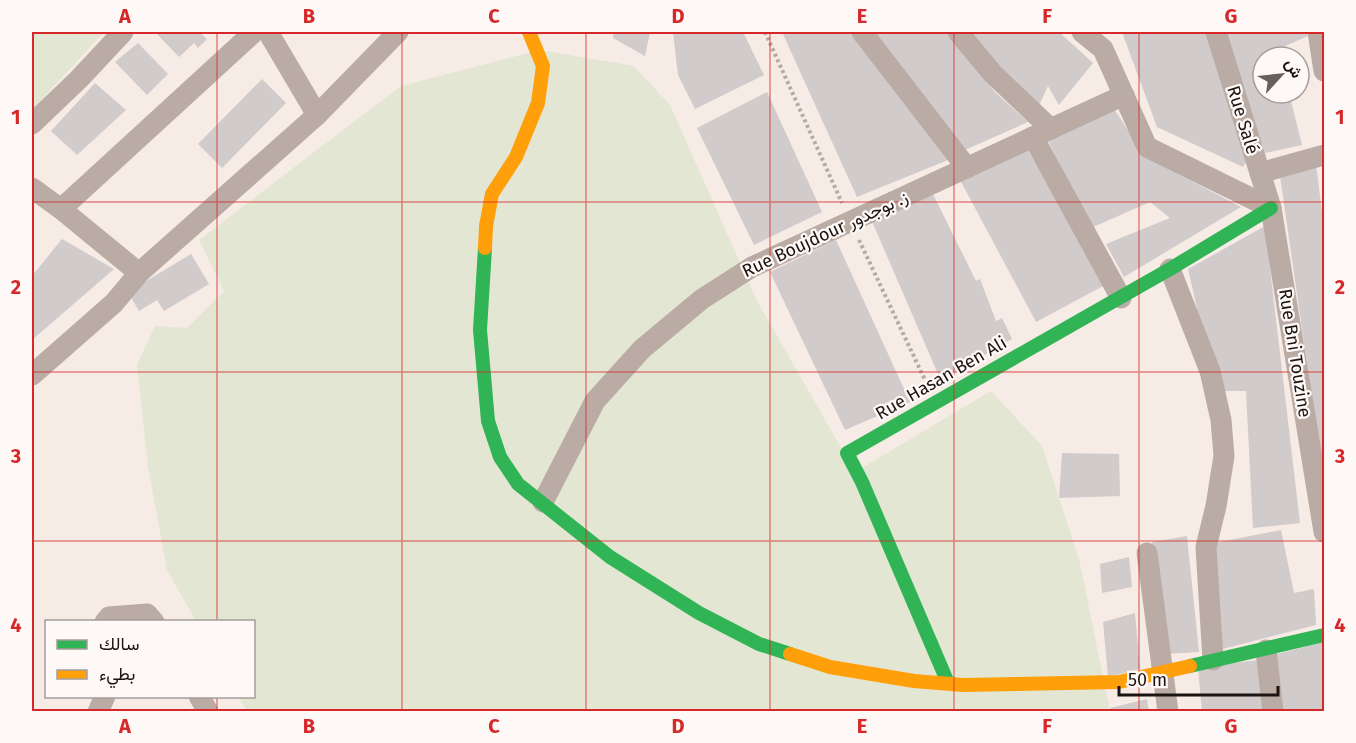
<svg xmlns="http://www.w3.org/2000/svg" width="1356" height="743" viewBox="0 0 1356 743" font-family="'Fira Sans',Vazirmatn,sans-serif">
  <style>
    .green { fill: #e3e6d3 }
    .building { fill: #d2cbcb }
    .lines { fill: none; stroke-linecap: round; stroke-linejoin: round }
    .path { stroke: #b5aaa4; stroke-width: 4; stroke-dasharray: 3 3; stroke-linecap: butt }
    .street { stroke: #baaca5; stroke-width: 21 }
    .fast { stroke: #30b455; stroke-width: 14 }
    .slow { stroke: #ff9f0a; stroke-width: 14 }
    .grid { fill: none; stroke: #d62828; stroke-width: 1.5; stroke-opacity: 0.55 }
    .labels { text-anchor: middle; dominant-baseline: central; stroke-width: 4.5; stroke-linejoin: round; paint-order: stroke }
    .street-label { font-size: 18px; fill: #1c1411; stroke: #fef9f7 }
    .neatline { fill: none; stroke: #d62828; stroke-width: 2 }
    .grid-label { font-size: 20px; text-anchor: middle; font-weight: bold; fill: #d62828 }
  </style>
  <rect width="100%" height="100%" fill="#f6ebe5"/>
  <g class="green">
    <polygon points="32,32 104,32 32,110"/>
    <polygon points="540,50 634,66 670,105 756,299 855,472 991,391 1042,446 1079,559 1110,711 247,711 239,697 254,696 254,622 196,621 167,570 148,467 137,365 155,326 187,328 224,291 199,240 401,86"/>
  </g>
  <g class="building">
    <polygon points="155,32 199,32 207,39 198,48 194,43 179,57"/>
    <polygon points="614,32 650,32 645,56 613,38"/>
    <polygon points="673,32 743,32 764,75 695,109 678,75"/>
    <polygon points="782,32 854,32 948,160 857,197"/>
    <polygon points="868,32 949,32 995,92 1028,122 965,150"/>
    <polygon points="961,32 1059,32 1093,63 1059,105 1048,86 1037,110"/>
    <polygon points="1122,32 1208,32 1250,156 1243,167 1157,127"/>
    <polygon points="1224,32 1306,32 1308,36 1278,49 1280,57 1263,57 1263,93 1289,93 1302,145 1265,153"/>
    <polygon points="138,43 168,74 147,95 115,62"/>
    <polygon points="262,79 286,103 222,168 198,144"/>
    <polygon points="95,83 126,110 77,155 51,131"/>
    <polygon points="767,92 822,212 754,245 697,128"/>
    <polygon points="1114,109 1146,157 1241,207 1124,277 1106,244 1170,218 1150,202 1091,228 1047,139"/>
    <polygon points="1026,147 1105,285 1036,322 959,178"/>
    <polygon points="1316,164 1324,228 1323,475 1280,176"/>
    <polygon points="931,190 976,281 980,279 996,321 1002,318 1012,339 941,381 871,219"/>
    <polygon points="1265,226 1300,523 1253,528 1246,391 1216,391 1188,269"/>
    <polygon points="62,239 114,269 32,340 32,276"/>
    <polygon points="836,240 910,402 845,430 770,272"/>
    <polygon points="191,254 209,284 164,311 157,300 139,311 128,292"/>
    <polygon points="1062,453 1119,454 1120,496 1059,498"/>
    <polygon points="1281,530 1294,593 1314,589 1316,625 1219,650 1209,544"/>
    <polygon points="1187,536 1199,652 1165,654 1152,542"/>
    <polygon points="1129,557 1132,587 1102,593 1100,564"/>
    <polygon points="1135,613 1140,669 1108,677 1103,622"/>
    <polygon points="1324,642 1324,712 1280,712 1273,655"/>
    <polygon points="1258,660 1263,712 1202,712 1198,667"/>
    <polygon points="1147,699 1149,712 1111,712 1110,708"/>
  </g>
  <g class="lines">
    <g class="path">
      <polyline points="765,32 842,203"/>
      <polyline points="859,240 925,380"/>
    </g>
    <g class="street">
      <polyline points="268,32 317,115"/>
      <polyline points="862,32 967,168"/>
      <polyline points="958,32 993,74 1051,129"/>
      <polyline points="1082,32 1103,49 1147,147 1271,208"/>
      <polyline points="1216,32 1271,208 1324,532"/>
      <polyline points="1318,32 1324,71"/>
      <polyline points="32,124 79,79 123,32"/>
      <polyline points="1033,137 1121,298"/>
      <polyline points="1260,173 1324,155"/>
      <polyline points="32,188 61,209 139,273"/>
      <polyline points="61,209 254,32"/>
      <polyline points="1170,269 1210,371 1221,420 1224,456 1216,506 1206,547 1213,660"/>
      <polyline points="32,375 114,303 139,273 317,115 398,32"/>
      <polyline points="543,502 595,401 642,349 702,299 752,267 1124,95"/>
      <polyline points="1147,553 1168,712"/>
      <polyline points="105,622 109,617 147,614 154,622"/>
      <polyline points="1266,650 1273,712"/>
      <polyline points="199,696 208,712"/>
      <polyline points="98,712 105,696"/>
    </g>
    <g class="fast">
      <polyline points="485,248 480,330 488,421 500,457 518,484 610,557 699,613 759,644 790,654"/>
      <polyline points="1190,666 1324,635"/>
      <polyline points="948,683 862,482 847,453 1170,269 1271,208"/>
    </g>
    <g class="slow">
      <polyline points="485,248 486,226 492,194 516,157 538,103 543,66 529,32"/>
      <polyline points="790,654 830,667 914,681 963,685 1119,682 1190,666"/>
    </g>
  </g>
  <path class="grid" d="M 217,32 L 217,622M 402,32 L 402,712M 586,32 L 586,712M 770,32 L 770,712M 954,32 L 954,712M 1139,32 L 1139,712M 32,202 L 1324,202M 32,372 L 1324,372M 32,541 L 1324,541M 217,696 L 217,712"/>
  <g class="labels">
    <g class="street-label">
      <text transform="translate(1243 120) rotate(73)">Rue Salé</text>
      <text transform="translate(825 234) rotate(-25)">Rue Boujdour ز. بوجدور</text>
      <text transform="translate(1295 353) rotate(81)">Rue Bni Touzine</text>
      <text transform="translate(941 378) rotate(-30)">Rue Hasan Ben Ali</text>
    </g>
  </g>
  <rect width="1356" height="743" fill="none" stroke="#fef9f7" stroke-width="66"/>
  <rect x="45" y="620" width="210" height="78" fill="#fef9f7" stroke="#a49d9b" stroke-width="1.5"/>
  <rect x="57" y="640" width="30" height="9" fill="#30b455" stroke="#a49d9b" stroke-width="1.5"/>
  <text x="99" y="650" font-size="18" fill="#1c1411">سالك</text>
  <rect x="57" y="670" width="30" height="9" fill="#ff9f0a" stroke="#a49d9b" stroke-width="1.5"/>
  <text x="99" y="680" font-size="18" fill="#1c1411">بطيء</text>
  <g transform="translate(1281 75) rotate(63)"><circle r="28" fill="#fef9f7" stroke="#a49d9b" stroke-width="1.5"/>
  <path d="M0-4.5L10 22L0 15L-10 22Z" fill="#685f5b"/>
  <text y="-9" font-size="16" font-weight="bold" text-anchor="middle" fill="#1c1411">ش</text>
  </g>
  <path d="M1119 686v9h159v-9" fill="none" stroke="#1c1411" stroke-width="3"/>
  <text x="1128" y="686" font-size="18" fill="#1c1411" stroke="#fef9f7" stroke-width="4.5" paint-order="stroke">50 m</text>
  <rect x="33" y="33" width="1290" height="677" class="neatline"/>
  <g class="grid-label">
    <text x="125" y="23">A</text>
    <text x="309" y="23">B</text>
    <text x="494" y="23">C</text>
    <text x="678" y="23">D</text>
    <text x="862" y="23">E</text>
    <text x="1047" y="23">F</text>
    <text x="1231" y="23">G</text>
    <text x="16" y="124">1</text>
    <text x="1340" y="124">1</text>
    <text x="16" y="294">2</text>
    <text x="1340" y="294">2</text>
    <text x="16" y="463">3</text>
    <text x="1340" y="463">3</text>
    <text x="16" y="632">4</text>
    <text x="1340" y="632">4</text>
    <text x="125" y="733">A</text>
    <text x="309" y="733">B</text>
    <text x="494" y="733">C</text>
    <text x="678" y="733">D</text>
    <text x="862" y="733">E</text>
    <text x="1047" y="733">F</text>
    <text x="1231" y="733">G</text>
  </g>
</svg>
